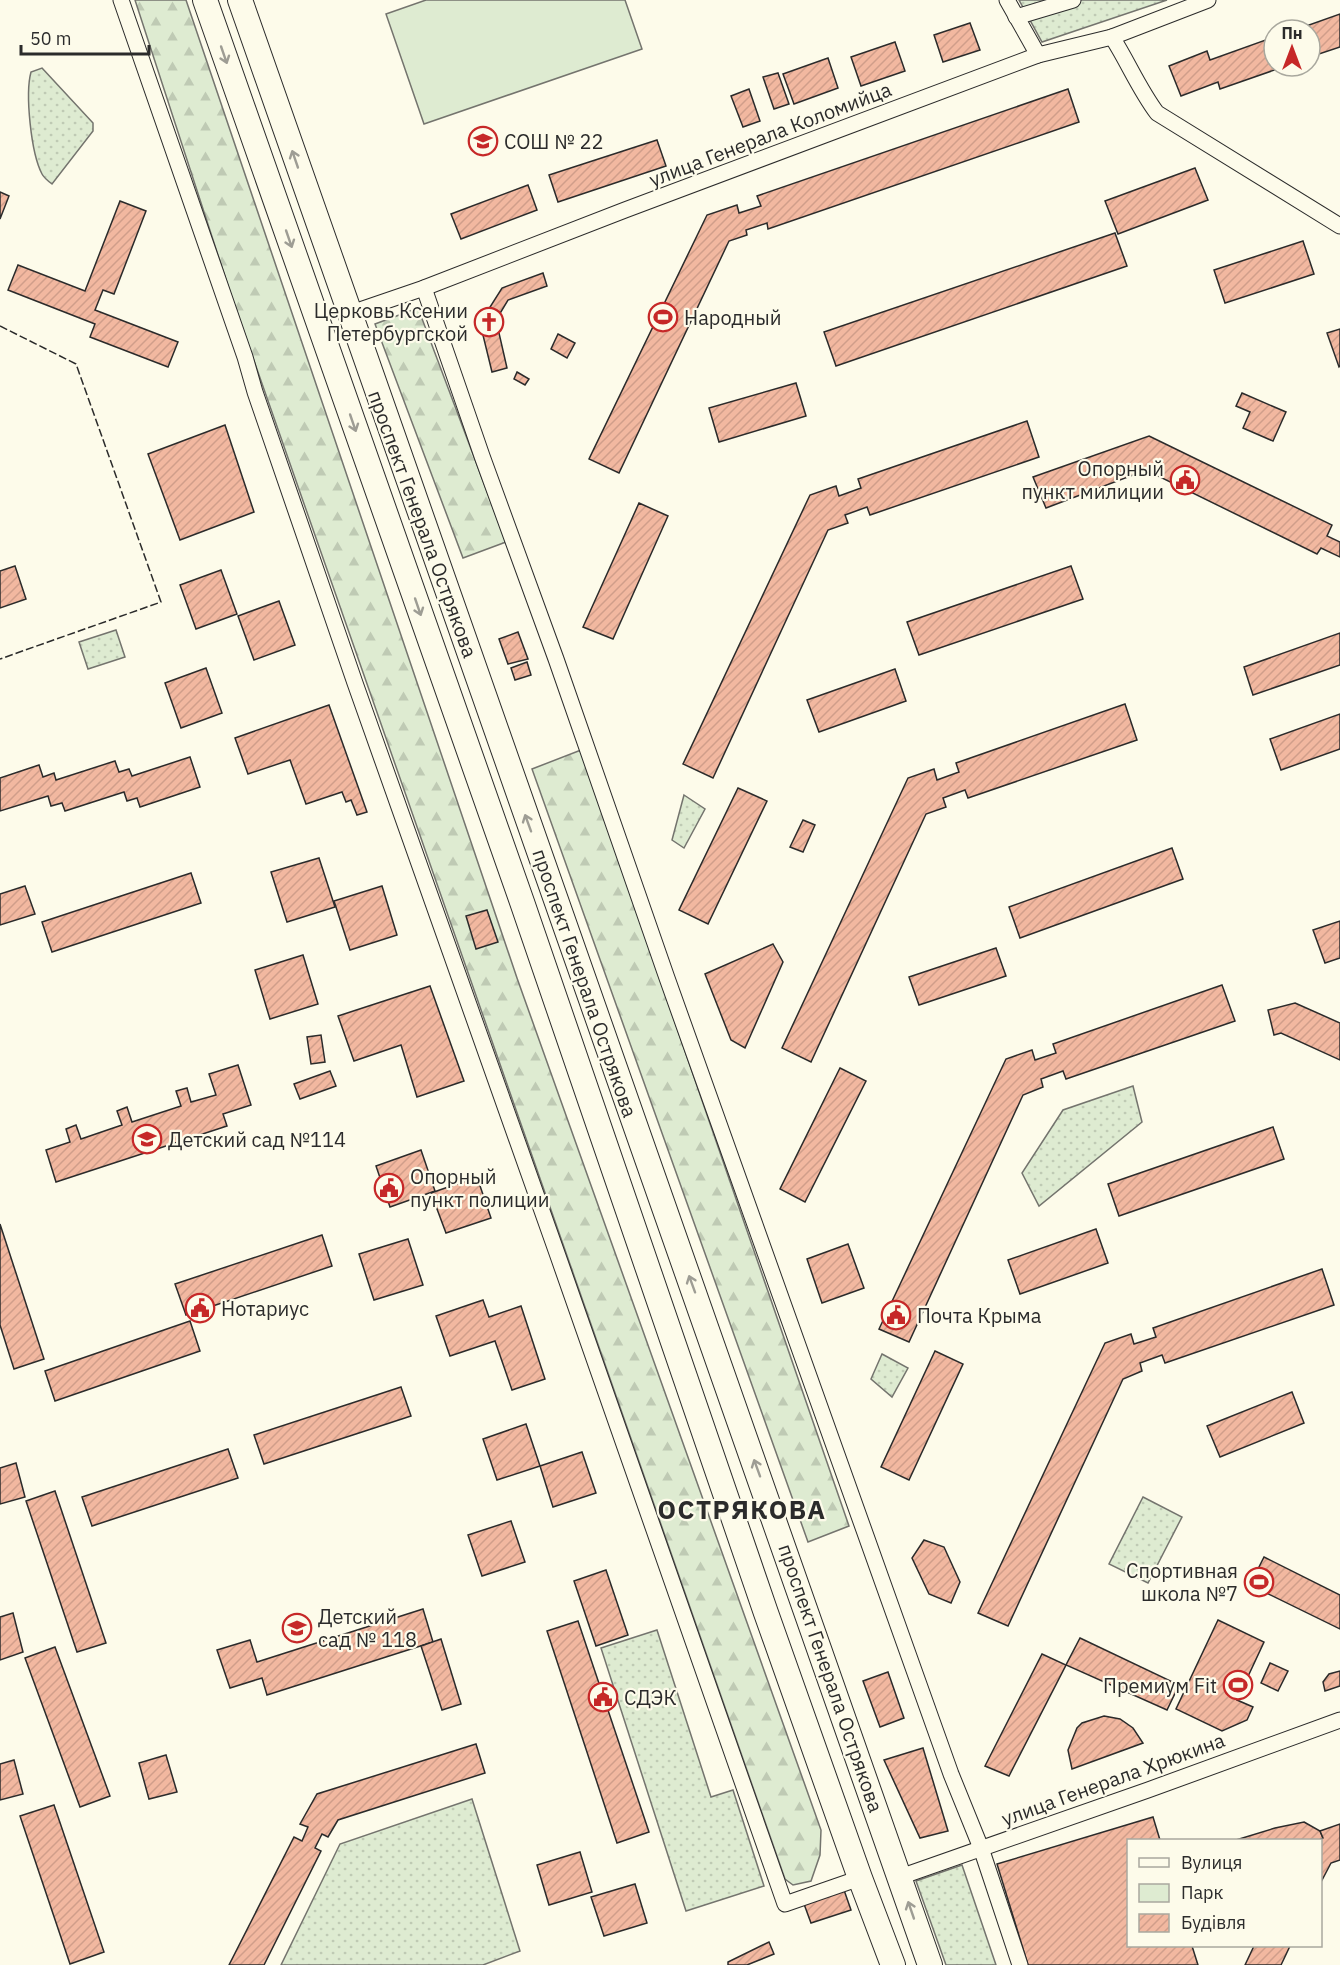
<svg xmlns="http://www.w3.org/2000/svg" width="1340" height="1965" viewBox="0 0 1340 1965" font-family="'IBM Plex Sans',sans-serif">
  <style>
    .green { fill: url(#green-dots); stroke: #74746e; stroke-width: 1.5 }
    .forest { fill: url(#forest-firs); stroke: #74746e; stroke-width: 1.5 }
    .pitch { fill: #deebd1; stroke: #74746e; stroke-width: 1.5 }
    .building { fill: url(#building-hatch); stroke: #2b2b2b; stroke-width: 1.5 }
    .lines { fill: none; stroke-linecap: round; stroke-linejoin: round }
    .minor-casing { stroke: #2b2b2b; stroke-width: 17 }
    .primary-casing { stroke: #2b2b2b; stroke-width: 26 }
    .minor { stroke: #fdfbea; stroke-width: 15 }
    .primary { stroke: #fdfbea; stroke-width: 24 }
    .fence { stroke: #2b2b2b; stroke-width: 1.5; stroke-dasharray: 8 3; stroke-linecap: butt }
    .oneway { stroke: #9e9d94 }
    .labels { text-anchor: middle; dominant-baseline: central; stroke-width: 4.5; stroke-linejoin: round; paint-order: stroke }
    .street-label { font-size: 20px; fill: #2b2b2b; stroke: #fdfbea }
    .poi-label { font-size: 20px; fill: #2b2b2b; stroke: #fdfbea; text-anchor: start }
    .district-label { font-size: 26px; font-weight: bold; letter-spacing: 1.5px; fill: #2b2b2b; stroke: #fdfbea }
  </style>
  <defs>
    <pattern id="green-dots" width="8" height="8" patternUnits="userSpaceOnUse" patternTransform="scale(1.5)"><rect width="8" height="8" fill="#deebd1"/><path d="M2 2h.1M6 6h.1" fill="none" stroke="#bfcab4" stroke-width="1.8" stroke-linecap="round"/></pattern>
    <pattern id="forest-firs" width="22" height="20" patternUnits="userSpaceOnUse" patternTransform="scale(1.5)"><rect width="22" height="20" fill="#deebd1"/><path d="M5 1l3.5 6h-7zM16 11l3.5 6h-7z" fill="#bfcab4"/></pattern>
    <pattern id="building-hatch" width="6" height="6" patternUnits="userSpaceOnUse" patternTransform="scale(1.5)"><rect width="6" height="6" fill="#f2b8a0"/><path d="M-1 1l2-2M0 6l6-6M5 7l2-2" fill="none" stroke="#d09e8a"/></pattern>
  </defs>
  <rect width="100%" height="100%" fill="#fdfbea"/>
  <g class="green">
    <polygon points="1019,0 1167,0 1042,42"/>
    <path d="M 42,68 L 93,123 L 93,131 L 52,184 C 48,181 44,178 42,174 C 31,153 25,94 31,72 Z"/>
    <polygon points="116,630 125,657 88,669 79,642"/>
    <polygon points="684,795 705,809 684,848 672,840"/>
    <polygon points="1133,1086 1142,1122 1039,1206 1022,1173 1063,1110"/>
    <polygon points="882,1354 908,1368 892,1397 871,1379"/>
    <polygon points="1143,1497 1182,1517 1148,1583 1109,1564"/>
    <polygon points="657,1630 711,1797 733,1790 764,1886 686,1911 601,1648"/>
    <polygon points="472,1799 520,1951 483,1965 281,1965 340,1844"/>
    <polygon points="962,1865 996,1965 946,1965 916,1881"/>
  </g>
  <g class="forest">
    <polygon points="135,0 186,0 517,978 821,1830 820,1855 811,1881 793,1885 785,1879 231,295"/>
    <polygon points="418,308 506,542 463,558 375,324"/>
    <polygon points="581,750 849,1526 808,1542 532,769"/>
  </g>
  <polygon class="pitch" points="426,0 625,0 642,49 424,124 386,14"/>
  <g class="building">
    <polygon points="1340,14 1340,47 1310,57 1310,30 1295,30"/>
    <polygon points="970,23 980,50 943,62 934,35"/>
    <polygon points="1274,37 1274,66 1286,66 1220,89 1218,82 1181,96 1169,66 1207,51 1210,60"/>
    <polygon points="895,42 905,71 861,86 851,57"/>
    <polygon points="828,58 838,88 794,104 783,74"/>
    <polygon points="778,73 789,104 774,109 763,77"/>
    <polygon points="749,89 760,121 743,127 731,96"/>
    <polygon points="1068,89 1079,122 768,229 767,223 746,230 747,235 729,241 619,473 589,459 707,215 737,205 739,213 761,206 757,196"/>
    <polygon points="657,140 666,166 558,202 549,175"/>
    <polygon points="1195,168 1208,200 1118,234 1105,201"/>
    <polygon points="528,185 537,210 461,239 451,214"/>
    <polygon points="0,192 9,196 0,219"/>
    <polygon points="120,201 146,211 114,294 103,290 95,310 178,342 168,367 90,337 95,324 8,290 18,265 85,291"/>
    <polygon points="1115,233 1127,266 836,366 824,332"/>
    <polygon points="1303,241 1314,274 1225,303 1214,270"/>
    <polygon points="543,273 547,286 508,300 496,320 507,368 492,372 480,323 502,288"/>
    <polygon points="1340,329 1340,366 1339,367 1327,333"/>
    <polygon points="558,334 575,343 567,358 551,349"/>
    <polygon points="517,372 529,379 525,385 514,379"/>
    <polygon points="796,383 806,416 719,442 709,408"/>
    <polygon points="1242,393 1286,412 1273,441 1243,428 1250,412 1236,406"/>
    <polygon points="1027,421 1039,457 870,515 867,507 845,515 848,523 828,530 713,778 683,764 810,495 836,486 839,496 861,488 858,479"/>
    <polygon points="225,425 254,512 180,540 148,454"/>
    <polygon points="1149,436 1332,525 1327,536 1340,542 1340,557 1321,548 1317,554 1146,470 1046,508 1033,477"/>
    <polygon points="639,503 668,516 613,639 583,627"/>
    <polygon points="15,566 26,599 0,608 0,571"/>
    <polygon points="1071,566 1083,599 919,655 907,622"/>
    <polygon points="221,570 237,614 196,629 180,585"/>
    <polygon points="279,601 295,645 254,660 238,616"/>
    <polygon points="518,632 528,659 508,664 499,639"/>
    <polygon points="1340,633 1340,665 1253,695 1244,667"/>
    <polygon points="527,662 531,675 515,680 511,668"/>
    <polygon points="206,668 222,713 181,728 165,683"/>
    <polygon points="895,669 906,701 819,732 807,700"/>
    <polygon points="1125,704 1137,740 968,798 965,790 943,798 946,807 926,814 811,1062 782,1048 908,778 934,769 937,780 959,772 956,763"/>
    <polygon points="329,705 367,812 357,815 351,800 346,802 342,792 306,804 290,760 248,774 235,738"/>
    <polygon points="1340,714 1340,749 1281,770 1270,739"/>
    <polygon points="190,757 200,787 140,807 137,798 127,801 124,792 65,811 62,803 51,806 48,796 0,811 0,778 39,765 43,777 54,773 56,780 115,761 119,772 129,769 132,776"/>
    <polygon points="738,788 767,801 708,924 679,910"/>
    <polygon points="803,820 815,825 803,852 790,847"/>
    <polygon points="1172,848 1183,879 1020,938 1009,907"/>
    <polygon points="319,858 335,907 287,922 271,872"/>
    <polygon points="191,873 201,903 52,952 42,922"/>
    <polygon points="25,886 35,914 0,925 0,894"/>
    <polygon points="382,886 397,935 350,950 334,901"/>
    <polygon points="487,910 498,942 476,949 466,916"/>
    <polygon points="1340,921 1340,958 1325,963 1313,930"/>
    <polygon points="773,944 783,962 745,1048 731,1040 705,974"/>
    <polygon points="996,948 1006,976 919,1005 909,977"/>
    <polygon points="303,955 318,1004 270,1019 255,970"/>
    <polygon points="1222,985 1235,1021 1066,1079 1063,1071 1041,1079 1043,1087 1023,1095 909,1342 879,1329 1006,1059 1032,1050 1035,1060 1056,1053 1053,1044"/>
    <polygon points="430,986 464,1081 417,1097 401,1045 354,1061 338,1016"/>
    <polygon points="1295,1003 1340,1023 1340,1060 1281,1033 1274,1035 1268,1010"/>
    <polygon points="321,1035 325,1062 311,1064 307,1037"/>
    <polygon points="238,1065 251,1105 223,1114 227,1126 56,1182 46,1150 70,1142 66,1129 76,1125 81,1139 122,1125 117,1111 127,1107 132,1122 181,1106 176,1091 187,1088 191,1102 216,1095 209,1074"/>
    <polygon points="840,1068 866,1081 805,1202 780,1189"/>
    <polygon points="330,1071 336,1086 300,1099 294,1084"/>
    <polygon points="1273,1127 1284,1159 1119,1216 1108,1184"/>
    <polygon points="421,1150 435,1191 390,1207 376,1166"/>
    <polygon points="477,1177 491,1218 446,1233 431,1193"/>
    <polygon points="0,1224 44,1359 14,1369 0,1325"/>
    <polygon points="1096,1229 1108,1263 1020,1294 1008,1260"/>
    <polygon points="322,1235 332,1266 186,1315 175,1284"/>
    <polygon points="408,1239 423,1285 374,1300 359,1254"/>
    <polygon points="848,1244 864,1288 822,1303 807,1259"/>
    <polygon points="1322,1269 1334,1305 1165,1363 1162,1355 1140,1363 1142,1371 1123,1379 1008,1626 978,1613 1105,1343 1131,1334 1134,1344 1156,1337 1153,1328"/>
    <polygon points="483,1300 489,1317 521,1306 545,1379 512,1390 495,1341 450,1356 436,1316"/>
    <polygon points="190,1321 200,1351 55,1401 45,1371"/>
    <polygon points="935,1351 963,1364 909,1480 881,1467"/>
    <polygon points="401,1387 411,1416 264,1464 254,1435"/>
    <polygon points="1292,1392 1304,1423 1220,1457 1207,1426"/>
    <polygon points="526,1424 540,1466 497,1480 483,1439"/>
    <polygon points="228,1449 238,1478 92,1526 82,1497"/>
    <polygon points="582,1452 596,1493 553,1507 540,1466"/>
    <polygon points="16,1463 25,1497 0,1504 0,1468"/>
    <polygon points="55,1491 106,1643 77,1652 26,1501"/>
    <polygon points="511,1521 525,1562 482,1576 468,1535"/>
    <polygon points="924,1540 944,1547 960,1582 951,1603 929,1594 912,1558"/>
    <polygon points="1264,1557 1340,1595 1340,1629 1250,1585"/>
    <polygon points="606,1570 628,1635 596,1646 574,1581"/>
    <polygon points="423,1609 433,1642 267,1695 262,1678 230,1688 217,1650 250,1640 257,1662"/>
    <polygon points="13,1613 23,1652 0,1660 0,1617"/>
    <polygon points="1218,1620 1264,1642 1237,1700 1253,1707 1247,1720 1222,1731 1176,1709"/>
    <polygon points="578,1621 649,1832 617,1843 547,1631"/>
    <polygon points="1080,1638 1179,1685 1167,1710 1066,1665"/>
    <polygon points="441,1639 461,1704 442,1710 421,1646"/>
    <polygon points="55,1647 110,1796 80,1807 25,1658"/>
    <polygon points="1042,1654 1066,1665 1009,1776 985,1766"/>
    <polygon points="1270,1663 1288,1671 1278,1691 1261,1683"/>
    <polygon points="1340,1671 1340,1686 1325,1691 1323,1682 1329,1674"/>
    <polygon points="888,1672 904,1718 880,1727 863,1681"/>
    <polygon points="1104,1716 1120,1719 1133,1728 1143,1743 1072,1769 1068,1750 1077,1728 1082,1723"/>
    <polygon points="476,1744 485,1773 338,1820 328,1837 322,1834 315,1848 321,1851 264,1965 229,1965 294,1837 302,1841 308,1827 300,1824 317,1794"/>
    <polygon points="923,1748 948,1831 920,1838 884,1760"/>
    <polygon points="166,1755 177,1792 149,1799 139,1763"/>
    <polygon points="14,1760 23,1794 0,1800 0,1764"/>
    <polygon points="54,1805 104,1952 70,1964 20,1816"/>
    <polygon points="1153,1817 1160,1840 1128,1840 1128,1946 1192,1946 1198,1965 1028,1965 997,1864"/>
    <polygon points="1304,1822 1320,1831 1323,1838 1320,1840 1236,1840 1275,1828"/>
    <polygon points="1340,1824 1340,1860 1331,1863 1320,1884 1320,1840 1323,1838 1320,1831"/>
    <polygon points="580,1852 592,1892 549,1905 537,1865"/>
    <polygon points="635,1884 647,1923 604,1936 591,1897"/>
    <polygon points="844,1890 851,1910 811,1923 804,1904"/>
    <polygon points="769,1942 774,1954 747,1965 728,1965 728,1962"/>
    <polygon points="1254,1946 1290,1946 1281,1965 1245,1965"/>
  </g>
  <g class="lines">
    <g class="minor-casing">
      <g id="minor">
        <polyline points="121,0 245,357 255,392 355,683 558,1256 785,1904 860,1878"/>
        <polyline points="1007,0 1038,55"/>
        <polyline points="1016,17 1073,0"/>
        <path d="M 1112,37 C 1128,62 1139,89 1157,113 L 1340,226"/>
        <polyline points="424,288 482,456 556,659 667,978 951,1774 981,1848 1020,1965"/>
        <polyline points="348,314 424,288 625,210 1038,55 1112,37 1208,0"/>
        <polyline points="900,1877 1148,1790 1340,1720"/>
      </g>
    </g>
    <g class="primary-casing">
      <g id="primary">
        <polyline points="205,0 522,902 766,1613 860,1878 893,1965"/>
        <path d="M 240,0 C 466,656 705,1308 930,1965"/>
      </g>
    </g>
    <use href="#minor" class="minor"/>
    <use href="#primary" class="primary"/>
    <polyline class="fence" points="0,326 76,364 161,602 0,659"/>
  </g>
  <defs><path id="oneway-shaft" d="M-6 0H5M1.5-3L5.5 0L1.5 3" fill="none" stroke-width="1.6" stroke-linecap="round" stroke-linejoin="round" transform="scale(1.5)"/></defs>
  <g class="oneway">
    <use href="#oneway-shaft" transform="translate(224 55) rotate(71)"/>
    <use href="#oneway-shaft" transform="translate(295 159) rotate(-109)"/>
    <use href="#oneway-shaft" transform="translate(289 239) rotate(71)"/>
    <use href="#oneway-shaft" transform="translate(353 423) rotate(71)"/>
    <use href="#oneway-shaft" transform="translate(418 607) rotate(71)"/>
    <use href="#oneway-shaft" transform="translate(528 823) rotate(-110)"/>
    <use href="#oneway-shaft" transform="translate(692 1284) rotate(-110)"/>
    <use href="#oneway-shaft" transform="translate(757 1468) rotate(-110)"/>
    <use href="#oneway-shaft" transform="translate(911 1910) rotate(-109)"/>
  </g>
  <defs>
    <g id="school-ring" transform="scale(1.5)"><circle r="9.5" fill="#fdfbea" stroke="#c62828" stroke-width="1.5"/><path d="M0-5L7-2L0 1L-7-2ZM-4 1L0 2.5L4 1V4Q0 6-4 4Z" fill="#c62828"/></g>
    <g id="stadium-ring" transform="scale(1.5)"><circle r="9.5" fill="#fdfbea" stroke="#c62828" stroke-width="1.5"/><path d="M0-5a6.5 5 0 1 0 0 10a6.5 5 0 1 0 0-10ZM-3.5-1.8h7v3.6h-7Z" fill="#c62828"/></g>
    <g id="church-ring" transform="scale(1.5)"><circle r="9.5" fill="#fdfbea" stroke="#c62828" stroke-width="1.5"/><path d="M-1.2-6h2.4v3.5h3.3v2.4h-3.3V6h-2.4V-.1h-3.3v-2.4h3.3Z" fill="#c62828"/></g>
    <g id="civic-ring" transform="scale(1.5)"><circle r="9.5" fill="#fdfbea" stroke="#c62828" stroke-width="1.5"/><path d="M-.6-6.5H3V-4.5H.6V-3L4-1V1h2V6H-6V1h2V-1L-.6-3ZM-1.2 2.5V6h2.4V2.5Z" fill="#c62828"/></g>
  </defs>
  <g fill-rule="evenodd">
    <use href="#school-ring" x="483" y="141"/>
    <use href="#stadium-ring" x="663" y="317"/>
    <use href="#church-ring" x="489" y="322"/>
    <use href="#civic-ring" x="1185" y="480"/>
    <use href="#school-ring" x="147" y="1139"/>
    <use href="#civic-ring" x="389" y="1188"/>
    <use href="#civic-ring" x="200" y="1308"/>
    <use href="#civic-ring" x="896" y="1315"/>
    <use href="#stadium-ring" x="1259" y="1582"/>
    <use href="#school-ring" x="297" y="1628"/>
    <use href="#stadium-ring" x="1238" y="1685"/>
    <use href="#civic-ring" x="603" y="1697"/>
  </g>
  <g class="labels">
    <g class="street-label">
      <text transform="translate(770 134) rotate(-21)">улица Генерала Коломийца</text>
      <text transform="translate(423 524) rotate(70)">проспект Генерала Острякова</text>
      <text transform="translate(585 983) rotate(71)">проспект Генерала Острякова</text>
      <text transform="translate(831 1678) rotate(71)">проспект Генерала Острякова</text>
      <text transform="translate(1113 1779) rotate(-20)">улица Генерала Хрюкина</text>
    </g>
    <g class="poi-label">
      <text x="504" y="141">СОШ № 22</text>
      <text x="468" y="310" text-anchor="end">Церковь Ксении<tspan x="468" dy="23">Петербургской</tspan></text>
      <text x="684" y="317">Народный</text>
      <text x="1164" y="468" text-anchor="end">Опорный<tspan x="1164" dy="23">пункт милиции</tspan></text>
      <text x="168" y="1139">Детский сад №114</text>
      <text x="410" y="1176">Опорный<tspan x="410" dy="23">пункт полиции</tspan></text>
      <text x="221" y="1308">Нотариус</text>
      <text x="917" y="1315">Почта Крыма</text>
      <text x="1238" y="1570" text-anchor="end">Спортивная<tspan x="1238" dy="23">школа №7</tspan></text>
      <text x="318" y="1616">Детский<tspan x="318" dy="23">сад № 118</tspan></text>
      <text x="1217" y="1685" text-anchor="end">Премиум Fit</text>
      <text x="624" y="1697">СДЭК</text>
    </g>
    <g class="district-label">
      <text x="742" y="1509">ОСТРЯКОВА</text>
    </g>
  </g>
  <rect x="1127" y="1839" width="195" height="108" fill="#fdfbea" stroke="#a9a89e" stroke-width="1.5"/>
  <rect x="1139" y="1858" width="30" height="9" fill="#fdfbea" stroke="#a9a89e" stroke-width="1.5"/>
  <text x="1181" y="1869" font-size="18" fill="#2b2b2b">Вулиця</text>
  <rect x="1139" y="1884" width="30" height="18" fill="#deebd1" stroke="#a9a89e" stroke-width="1.5"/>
  <text x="1181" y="1899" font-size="18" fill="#2b2b2b">Парк</text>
  <rect x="1139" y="1914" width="30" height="18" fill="url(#building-hatch)" stroke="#a9a89e" stroke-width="1.5"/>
  <text x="1181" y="1929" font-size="18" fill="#2b2b2b">Будівля</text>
  <g transform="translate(1292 48)"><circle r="28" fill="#fdfbea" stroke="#a9a89e" stroke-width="1.5"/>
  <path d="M0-4.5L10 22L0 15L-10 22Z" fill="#c62828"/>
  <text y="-9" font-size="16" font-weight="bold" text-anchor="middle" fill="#2b2b2b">Пн</text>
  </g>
  <path d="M21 45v9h128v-9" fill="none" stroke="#2b2b2b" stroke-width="3"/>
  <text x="30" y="45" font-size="18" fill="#2b2b2b" stroke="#fdfbea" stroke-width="4.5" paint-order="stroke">50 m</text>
</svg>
